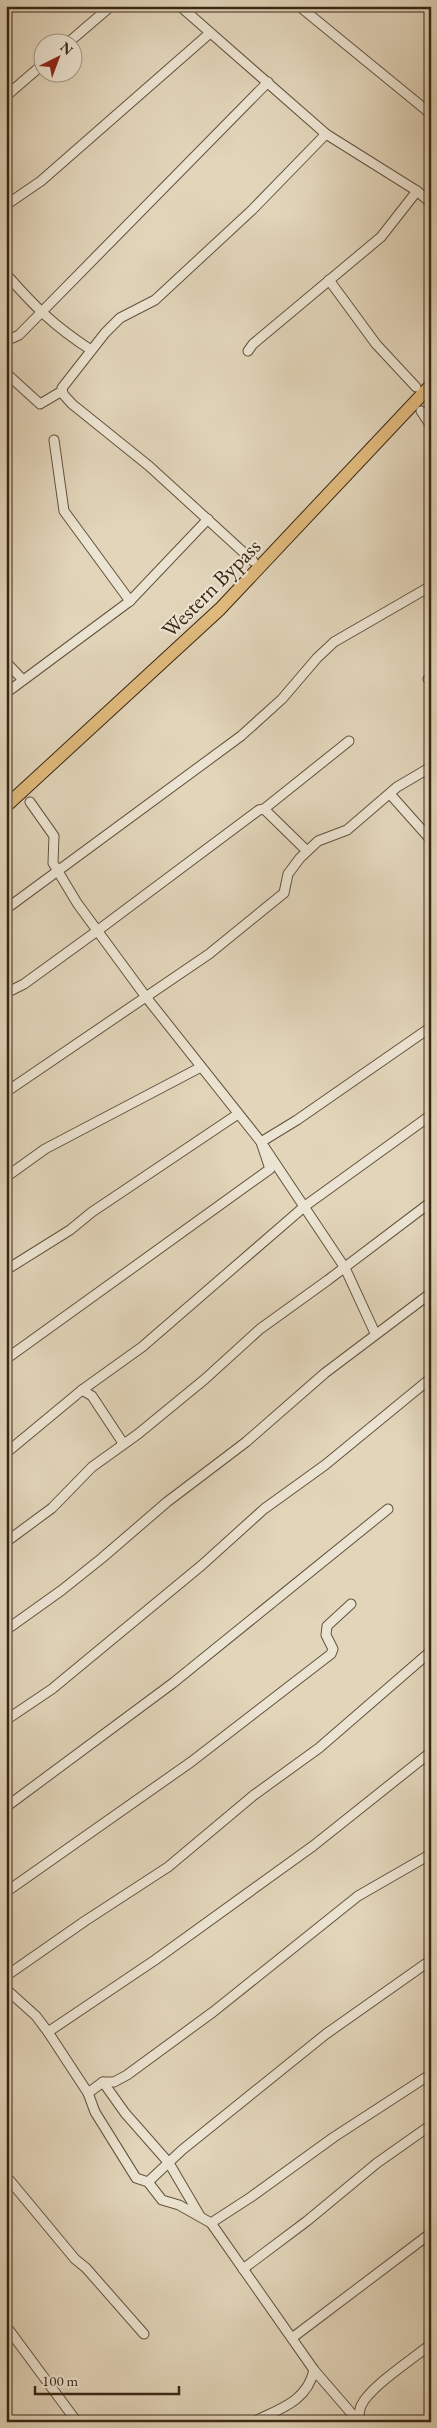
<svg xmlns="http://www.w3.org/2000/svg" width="437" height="2428" viewBox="0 0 437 2428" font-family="'EB Garamond',serif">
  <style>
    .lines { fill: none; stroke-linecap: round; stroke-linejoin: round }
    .minor-casing { stroke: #62523e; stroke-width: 11 }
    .primary-casing { stroke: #382614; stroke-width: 14 }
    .minor { stroke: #ece4d2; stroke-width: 9 }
    .primary { stroke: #e1ba7d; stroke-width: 12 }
    .labels { text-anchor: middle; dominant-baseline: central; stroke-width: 4.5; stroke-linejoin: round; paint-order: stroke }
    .street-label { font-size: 22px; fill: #382614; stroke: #ece4d2 }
  </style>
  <rect width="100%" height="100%" fill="#e2d5ba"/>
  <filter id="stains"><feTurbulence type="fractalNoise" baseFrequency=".004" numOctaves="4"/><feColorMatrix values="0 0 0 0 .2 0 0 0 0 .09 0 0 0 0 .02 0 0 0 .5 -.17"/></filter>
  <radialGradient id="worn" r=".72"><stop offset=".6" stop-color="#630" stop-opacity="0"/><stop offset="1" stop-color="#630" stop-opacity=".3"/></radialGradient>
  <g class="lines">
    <g class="minor-casing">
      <g id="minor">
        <polyline points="180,6 326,134"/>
        <polyline points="299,6 431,114"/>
        <polyline points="425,6 431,10"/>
        <polyline points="69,42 111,6"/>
        <polyline points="6,96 42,65"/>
        <polyline points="6,205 41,181 210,33"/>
        <path d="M 6,274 C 35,307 54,326 91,350"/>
        <polyline points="329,280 376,344 416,387"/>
        <polyline points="6,341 19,335 268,82"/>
        <polyline points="248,351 253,344 381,237 417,191"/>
        <polyline points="6,373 40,404 62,391"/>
        <polyline points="421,411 431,426"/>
        <polyline points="54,440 64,511 130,601"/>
        <polyline points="253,561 149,466 72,404 63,394 62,388 105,333 120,318 155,300 252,210 326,134 417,191 431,203"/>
        <polyline points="6,662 23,680"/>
        <polyline points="428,679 431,677"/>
        <polyline points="6,693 130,601 208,519"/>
        <polyline points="390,794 431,840"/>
        <polyline points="30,802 54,836 53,863 77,903 146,997 261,1142 345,1268 375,1333"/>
        <polyline points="264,809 307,851"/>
        <polyline points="6,909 241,736 282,699 317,658 334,642 431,586"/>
        <polyline points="6,993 24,984 97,931 259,810 264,809 349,741"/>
        <polyline points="6,1092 209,954 284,893 288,874 300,858 318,841 347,830 397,787 431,767"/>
        <polyline points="6,1177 45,1149 201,1067"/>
        <polyline points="6,1270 70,1230 92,1212 238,1114"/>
        <polyline points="6,1359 270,1169 261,1142 297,1120 431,1027"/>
        <polyline points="82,1390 142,1347 305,1206 431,1115"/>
        <polyline points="6,1453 82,1390 92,1396 123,1443"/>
        <polyline points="6,1542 52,1508 92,1467 138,1434 205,1379 260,1329 328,1280 431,1202"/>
        <polyline points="6,1630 62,1590 102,1558 167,1502 246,1442 325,1373 431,1293"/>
        <polyline points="6,1720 52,1689 202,1565 264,1509 325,1465 431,1378"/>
        <polyline points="6,1807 173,1683 388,1509"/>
        <polyline points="6,1892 191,1762 331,1654 333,1649 326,1635 327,1626 351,1604"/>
        <polyline points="6,1976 85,1921 168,1867 254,1795 319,1748 431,1651"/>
        <polyline points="6,1989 36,2016 48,2032 88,2093 95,2112 136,2178 148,2182 162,2200 179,2205 211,2223 314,2370 359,2422"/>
        <polyline points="48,2032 155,1960 313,1846 431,1752"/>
        <polyline points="103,2082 125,2113 169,2163 200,2216"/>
        <polyline points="88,2093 103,2082 114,2082 127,2075 213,2012 358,1896 431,1854"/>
        <polyline points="6,2176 75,2259 86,2268 144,2334"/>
        <polyline points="148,2182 182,2150 326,2034 431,1960"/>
        <polyline points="211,2223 251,2197 334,2137 431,2074"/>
        <polyline points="243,2269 307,2221 377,2163 431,2125"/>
        <polyline points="6,2326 77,2422"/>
        <polyline points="292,2338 431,2233"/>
        <path d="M 253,2422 C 279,2409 307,2402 314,2370"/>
        <path d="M 358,2422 C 359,2417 359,2411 361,2406 C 369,2387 413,2359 431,2344"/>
      </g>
    </g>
    <g class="primary-casing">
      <polyline id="primary" points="6,806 220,609 431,385"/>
    </g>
    <use href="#minor" class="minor"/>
    <use href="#primary" class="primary"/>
  </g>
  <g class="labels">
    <g class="street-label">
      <text transform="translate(211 588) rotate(-45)">Western Bypass</text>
    </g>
  </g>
  <rect width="437" height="2428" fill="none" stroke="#e2d5ba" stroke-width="25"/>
  <rect x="8" y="8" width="422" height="2413" fill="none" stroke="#382614" stroke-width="2.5"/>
  <rect x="12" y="12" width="412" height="2403" fill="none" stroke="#382614"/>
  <g transform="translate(58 58) rotate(42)"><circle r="24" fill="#ece4d2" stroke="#a49886"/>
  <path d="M0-4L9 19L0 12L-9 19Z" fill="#8f2418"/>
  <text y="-8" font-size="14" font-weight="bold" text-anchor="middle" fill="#382614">N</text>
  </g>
  <path d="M35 2386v8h144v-8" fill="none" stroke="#382614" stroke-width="2.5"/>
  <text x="42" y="2386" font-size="15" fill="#382614" stroke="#ece4d2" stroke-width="4" paint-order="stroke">100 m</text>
  <rect width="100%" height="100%" filter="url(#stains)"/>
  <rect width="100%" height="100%" fill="url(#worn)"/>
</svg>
